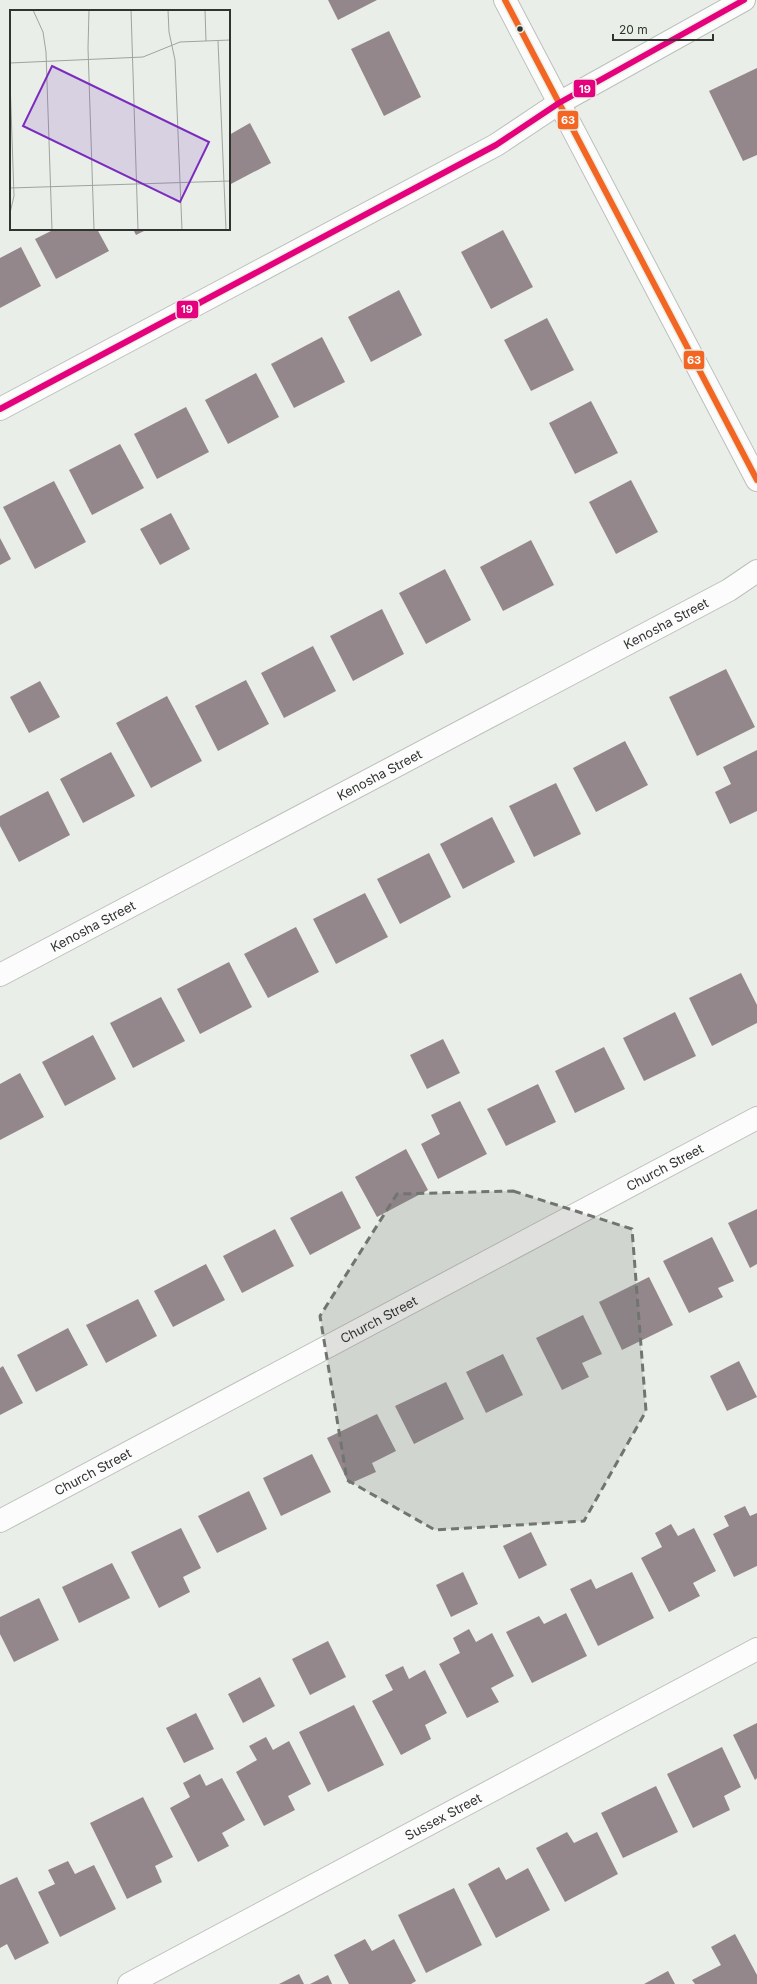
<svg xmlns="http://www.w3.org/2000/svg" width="757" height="1984" viewBox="0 0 757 1984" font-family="Inter,sans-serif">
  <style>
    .building { fill: #93878c }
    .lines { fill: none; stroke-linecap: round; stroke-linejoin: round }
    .minor-casing { stroke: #bcc0bb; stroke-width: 24 }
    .major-casing { stroke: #bcc0bb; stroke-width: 24 }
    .minor { stroke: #fcfcfc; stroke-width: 22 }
    .major { stroke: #fcfcfc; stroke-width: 22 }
    .bus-1-casing { stroke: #e8f0e6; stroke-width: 9 }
    .bus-2-casing { stroke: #e8f0e6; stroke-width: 9 }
    .bus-1 { stroke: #f26522; stroke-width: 6 }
    .bus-2 { stroke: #e5007d; stroke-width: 6 }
    .marked { fill: #717570; fill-opacity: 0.2; stroke: #717570; stroke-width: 3; stroke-dasharray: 8 5; stroke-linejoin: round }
    .bus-dot { fill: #303430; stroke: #e8f0e6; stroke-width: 1.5 }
    .labels { text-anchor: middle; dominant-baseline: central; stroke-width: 4; stroke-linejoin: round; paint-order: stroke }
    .street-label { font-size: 13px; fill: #303430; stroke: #e8f0e6 }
    .inset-road { fill: none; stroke: #9fa49e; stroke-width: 1 }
    .view { fill: #7b2cbf; fill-opacity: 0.15; stroke: #7b2cbf; stroke-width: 2 }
    .inset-edge { fill: none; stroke: #303430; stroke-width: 2 }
    .line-badge { stroke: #e8f0e6; stroke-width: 1.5 }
    .badge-label { font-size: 11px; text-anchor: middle; font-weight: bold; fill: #fff }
  </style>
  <rect width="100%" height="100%" fill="#e9eee8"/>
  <g class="building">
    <polygon points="328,0 377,0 338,20"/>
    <polygon points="389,31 421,97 384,116 351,49"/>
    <polygon points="757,68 757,155 743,161 709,91"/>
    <polygon points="250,123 271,163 229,185 229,135"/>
    <polygon points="55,229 97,229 109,251 56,279 35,239"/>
    <polygon points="133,229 148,229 136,235"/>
    <polygon points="503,230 533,287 491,309 461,252"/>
    <polygon points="21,247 41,286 0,308 0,258"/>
    <polygon points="399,290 422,335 371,362 348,317"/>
    <polygon points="547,318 574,370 531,391 504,340"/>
    <polygon points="322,337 345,382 294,408 271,364"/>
    <polygon points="256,373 279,417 228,444 205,400"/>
    <polygon points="591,401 618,453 575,474 549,423"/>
    <polygon points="186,407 209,452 157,479 134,434"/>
    <polygon points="120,444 144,488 92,515 69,470"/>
    <polygon points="631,480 658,532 616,554 589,502"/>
    <polygon points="54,481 86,542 35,569 3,507"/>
    <polygon points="171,513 190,549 160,565 140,529"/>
    <polygon points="0,538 11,559 0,565"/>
    <polygon points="531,540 554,585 503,611 480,567"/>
    <polygon points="445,569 471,620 426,644 399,593"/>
    <polygon points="382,609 404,654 353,681 330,636"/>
    <polygon points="313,646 336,691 284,718 261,673"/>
    <polygon points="726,669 755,727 697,756 669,697"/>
    <polygon points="246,680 269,724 218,751 195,706"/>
    <polygon points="40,681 60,717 29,733 10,697"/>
    <polygon points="167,696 202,761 151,788 116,723"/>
    <polygon points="625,741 648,785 596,812 573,768"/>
    <polygon points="757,750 757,811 730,824 715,792 731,784 723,767"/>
    <polygon points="111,752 135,796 83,823 60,779"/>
    <polygon points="556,783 581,834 534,857 509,806"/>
    <polygon points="48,791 70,835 19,862 0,826 0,816"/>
    <polygon points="492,817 515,862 463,889 440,844"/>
    <polygon points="429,853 451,897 400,924 377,879"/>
    <polygon points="365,893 388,937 336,964 313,919"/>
    <polygon points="296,927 319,972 268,998 244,954"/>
    <polygon points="229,962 252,1007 200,1034 177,989"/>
    <polygon points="741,973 757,1005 757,1023 712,1046 689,998"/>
    <polygon points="161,997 185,1041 133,1068 110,1023"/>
    <polygon points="675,1012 696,1056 644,1081 623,1038"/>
    <polygon points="93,1035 116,1079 65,1106 42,1062"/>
    <polygon points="443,1039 460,1073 427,1089 410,1055"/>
    <polygon points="604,1047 625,1089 575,1113 555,1071"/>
    <polygon points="20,1073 44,1117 0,1140 0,1084"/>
    <polygon points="538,1084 556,1122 506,1146 487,1109"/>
    <polygon points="460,1101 487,1154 438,1179 421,1144 440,1134 431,1115"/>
    <polygon points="406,1149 428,1190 377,1217 355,1177"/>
    <polygon points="342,1191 361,1228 310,1255 290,1218"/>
    <polygon points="757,1209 757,1264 750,1268 728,1223"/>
    <polygon points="275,1229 294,1266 242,1293 223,1256"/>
    <polygon points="712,1237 734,1281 718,1288 723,1297 689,1313 663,1261"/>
    <polygon points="206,1264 225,1300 173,1327 154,1291"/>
    <polygon points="649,1277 673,1325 622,1350 599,1302"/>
    <polygon points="138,1299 157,1336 106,1363 86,1325"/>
    <polygon points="583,1315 602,1354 582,1363 589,1377 562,1390 536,1338"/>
    <polygon points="68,1328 88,1365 36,1392 17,1355"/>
    <polygon points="503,1354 523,1395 486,1413 466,1372"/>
    <polygon points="739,1361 757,1397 727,1411 710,1376"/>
    <polygon points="3,1366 23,1403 0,1415 0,1368"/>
    <polygon points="446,1382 464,1419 414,1444 395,1406"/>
    <polygon points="377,1414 396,1451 372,1463 376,1472 349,1484 327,1438"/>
    <polygon points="312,1454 331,1492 281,1516 263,1478"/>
    <polygon points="249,1491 267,1529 217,1553 198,1516"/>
    <polygon points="745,1506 750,1516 757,1513 757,1566 734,1577 713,1534 729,1526 724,1516"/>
    <polygon points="671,1524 678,1536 694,1528 716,1571 693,1583 700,1596 669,1612 641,1558 662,1547 655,1533"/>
    <polygon points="181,1528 201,1568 183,1577 190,1592 159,1608 131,1552"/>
    <polygon points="531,1532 547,1565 519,1579 503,1546"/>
    <polygon points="112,1563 130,1598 79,1623 62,1587"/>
    <polygon points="463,1572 478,1604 451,1617 436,1585"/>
    <polygon points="632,1572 654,1618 598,1646 570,1589 591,1579 596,1589"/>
    <polygon points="39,1598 59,1640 14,1662 0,1634 0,1617"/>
    <polygon points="566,1613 587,1656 532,1683 506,1632 539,1616 544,1624"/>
    <polygon points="469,1629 476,1642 492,1633 514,1676 491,1688 499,1702 467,1718 439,1664 460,1653 453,1638"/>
    <polygon points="328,1641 346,1677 310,1695 292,1659"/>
    <polygon points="403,1666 409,1679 425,1670 447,1713 425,1725 431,1739 401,1755 372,1701 393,1690 385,1675"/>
    <polygon points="260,1677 275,1706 243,1723 228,1694"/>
    <polygon points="354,1705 384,1765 328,1792 299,1732"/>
    <polygon points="196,1713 214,1749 184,1763 166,1728"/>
    <polygon points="757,1723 757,1778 755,1780 733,1735"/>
    <polygon points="266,1737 273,1750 289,1741 311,1784 288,1796 295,1810 264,1826 236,1772 257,1760 249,1746"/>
    <polygon points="722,1747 741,1787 724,1796 730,1810 693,1828 667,1774"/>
    <polygon points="200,1774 206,1786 222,1778 245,1820 222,1833 229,1846 198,1862 170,1808 190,1797 183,1783"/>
    <polygon points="656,1786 678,1832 623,1858 601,1813"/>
    <polygon points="143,1797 173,1857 155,1866 162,1882 127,1899 90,1823"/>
    <polygon points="567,1832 574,1843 597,1832 618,1874 565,1902 536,1848"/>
    <polygon points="68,1861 75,1874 94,1865 116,1909 60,1937 38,1892 55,1884 48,1870"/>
    <polygon points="499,1867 506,1880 528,1868 550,1910 496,1938 468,1884"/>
    <polygon points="17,1877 49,1943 15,1960 7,1944 0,1948 0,1885"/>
    <polygon points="454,1888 482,1945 426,1973 398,1915"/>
    <polygon points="735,1934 757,1975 757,1984 695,1984 692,1980 721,1965 711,1947"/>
    <polygon points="365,1939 372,1951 394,1939 416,1981 411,1984 349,1984 334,1955"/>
    <polygon points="668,1971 675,1984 644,1984"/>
    <polygon points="299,1974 304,1984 279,1984"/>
    <polygon points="328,1975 332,1984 310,1984"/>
  </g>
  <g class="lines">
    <g class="minor-casing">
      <g id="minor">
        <polyline points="0,409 496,145 559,103 744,0"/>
        <path id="s1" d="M 0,975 L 729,590 L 757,571"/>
        <path id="s2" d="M 0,1521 L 757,1118"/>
        <path id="s3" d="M 129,1984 L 757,1649"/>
      </g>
    </g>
    <g class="major-casing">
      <polyline id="major" points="505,0 757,480"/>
    </g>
    <use href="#minor" class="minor"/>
    <use href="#major" class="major"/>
    <g class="bus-1-casing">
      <polyline id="bus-1" points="505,0 757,480"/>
    </g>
    <g class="bus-2-casing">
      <polyline id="bus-2" points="0,409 496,145 559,103 744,0"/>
    </g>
    <use href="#bus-1" class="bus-1"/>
    <use href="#bus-2" class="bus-2"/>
  </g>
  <path class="marked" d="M 513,1191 L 632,1229 L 646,1411 L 584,1521 L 435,1530 L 347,1480 L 320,1316 L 397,1194 Z"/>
  <circle class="bus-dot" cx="520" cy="29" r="3.5"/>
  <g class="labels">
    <g class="street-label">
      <text stroke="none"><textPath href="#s1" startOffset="753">Kenosha Street</textPath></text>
      <text stroke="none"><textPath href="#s1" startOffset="429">Kenosha Street</textPath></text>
      <text stroke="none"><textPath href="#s1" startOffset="105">Kenosha Street</textPath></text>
      <text stroke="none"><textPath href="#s2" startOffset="753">Church Street</textPath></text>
      <text stroke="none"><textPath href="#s2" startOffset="429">Church Street</textPath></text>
      <text stroke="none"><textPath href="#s2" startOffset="105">Church Street</textPath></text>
      <text stroke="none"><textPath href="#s3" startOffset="356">Sussex Street</textPath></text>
    </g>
  </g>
  <g transform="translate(10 10)">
    <rect width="220" height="220" fill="#e9eee8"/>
    <path class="inset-road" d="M 23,0 L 33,22 L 36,42 L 42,220M 79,0 L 78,38 L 84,220M 121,0 L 128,220M 158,0 L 159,22 L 165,50 L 172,220M 195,0 L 196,31M 208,31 L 216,220M 0,53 L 133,47 L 170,32 L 220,30M 0,70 L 4,186 L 0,203M 0,178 L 220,171"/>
    <path class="view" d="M 42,56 L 199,132 L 170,192 L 13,116 Z"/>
    <rect width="220" height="220" class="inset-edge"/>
  </g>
  <g class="line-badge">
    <rect x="573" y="79" width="23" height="19" rx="4" fill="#e5007d"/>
    <rect x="557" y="110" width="22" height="20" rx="4" fill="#f26522"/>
    <rect x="176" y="300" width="23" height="19" rx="4" fill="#e5007d"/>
    <rect x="683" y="350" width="22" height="20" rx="4" fill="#f26522"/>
  </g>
  <g class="badge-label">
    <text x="585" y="93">19</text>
    <text x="568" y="124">63</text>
    <text x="187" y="313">19</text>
    <text x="694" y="364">63</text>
  </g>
  <path d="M613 34v6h100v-6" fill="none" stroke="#303430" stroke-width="2"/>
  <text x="619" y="34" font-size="12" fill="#303430" stroke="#e8f0e6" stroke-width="3" paint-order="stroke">20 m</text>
</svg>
